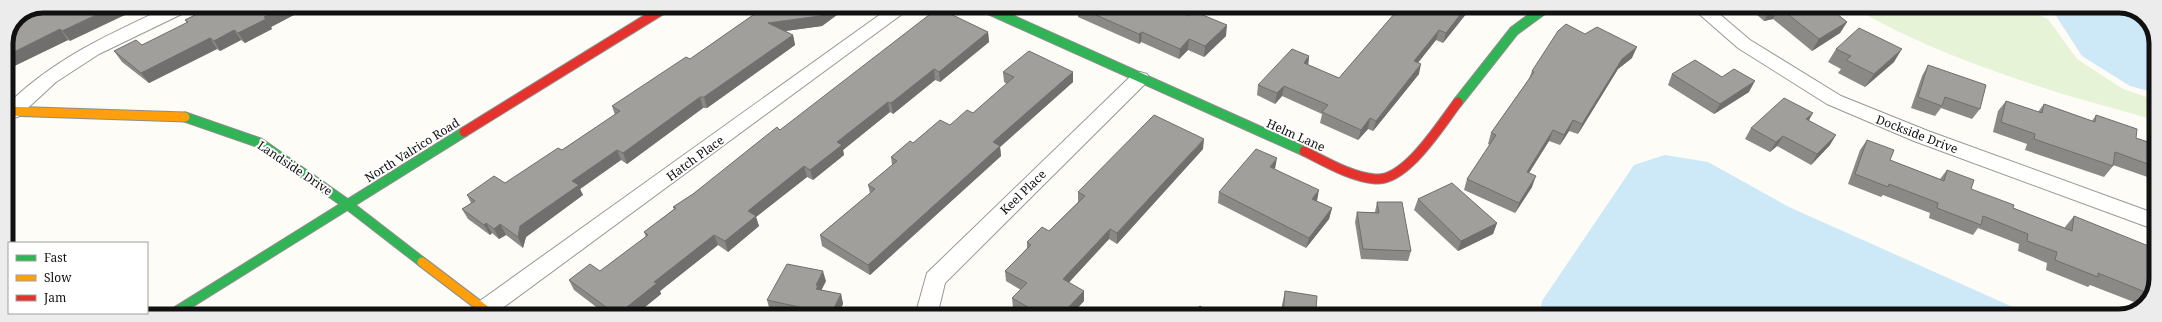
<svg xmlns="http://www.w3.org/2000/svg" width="2162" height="322" viewBox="0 0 2162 322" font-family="'Noto Serif',serif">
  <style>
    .green { fill: #e7f3d7 }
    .water { fill: #cde8f7 }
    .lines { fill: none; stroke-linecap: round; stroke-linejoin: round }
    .street-casing { stroke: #979795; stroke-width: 2 }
    .fast-casing { stroke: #8e8d8b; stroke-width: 11 }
    .slow-casing { stroke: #8e8d8b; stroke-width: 11 }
    .jam-casing { stroke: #8e8d8b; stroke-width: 11 }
    .street { fill: #fffffe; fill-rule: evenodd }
    .fast { stroke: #30b455; stroke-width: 9 }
    .slow { stroke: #ff9f0a; stroke-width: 9 }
    .jam { stroke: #e5322d; stroke-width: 9 }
    .wall { fill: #8a8986 }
    .shaded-wall { fill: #716f6d }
    .building { fill: #a19f9c; stroke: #716f6d }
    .labels { text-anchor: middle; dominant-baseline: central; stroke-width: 4; stroke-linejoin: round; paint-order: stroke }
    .street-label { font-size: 12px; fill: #111; stroke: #fff }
    .rim { fill: none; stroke: #111; stroke-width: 5 }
  </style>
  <rect width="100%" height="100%" fill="#fdfcf7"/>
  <path class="green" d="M 1851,6 L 2018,6 L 2048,19 L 2077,59 L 2123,89 L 2156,100 L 2156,121 C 2123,110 2089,102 2056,92 C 1986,69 1914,44 1851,6 Z"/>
  <g class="water">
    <polygon points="2031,6 2124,6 2145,17 2156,38 2156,93 2130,86 2082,56 2056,16"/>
    <polygon points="1665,155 1708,162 1789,207 2033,316 1539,316 1542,301 1634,165"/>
  </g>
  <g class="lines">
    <g class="street-casing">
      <g id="street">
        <path d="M 170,6 L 193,6 L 190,10 L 99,54 L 56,82 L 18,117 L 11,118 L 6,117 L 6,106 C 53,59 111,33 170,6 Z"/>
        <polygon points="892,6 913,6 493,315 477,315 474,309 477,303"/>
        <polygon points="1690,6 1710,6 1750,40 1841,96 1928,131 2156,214 2156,230 1914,141 1827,104 1738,48"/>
        <polygon points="1140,72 1147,74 1149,78 1147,82 945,283 937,316 915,316 927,273 1133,74"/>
      </g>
    </g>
    <g class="fast-casing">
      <g id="fast">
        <polyline points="981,6 1304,151"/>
        <polyline points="1458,102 1514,31 1548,6"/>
        <polyline points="185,117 260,143 347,204 422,262"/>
        <polyline points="169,316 464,132"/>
      </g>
    </g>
    <g class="slow-casing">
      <g id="slow">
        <polyline points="6,111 185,117"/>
        <polyline points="422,262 493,316"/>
      </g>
    </g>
    <g class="jam-casing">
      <g id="jam">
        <polyline points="464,132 668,6"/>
        <path d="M 1304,151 C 1326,162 1351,177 1375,179 C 1406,182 1441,124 1458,102"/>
      </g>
    </g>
    <use href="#street" class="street"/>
    <use href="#fast" class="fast"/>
    <use href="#slow" class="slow"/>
    <use href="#jam" class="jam"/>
  </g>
  <g class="wall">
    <polygon points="43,6 70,41 68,40 6,70 6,43"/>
    <polygon points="209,6 308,6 309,7 271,27 272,29 245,43 241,40 220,51 217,49 149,83 122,62 114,51 142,45 187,23 185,20 198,14 197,12"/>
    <polygon points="766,6 849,6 822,26 785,31 793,35 795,45 707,108 703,108 627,164 621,160 580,189 583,195 526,237 523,248 506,235 499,239 492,233 490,235 468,219 462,209 471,203 467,195 505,183 562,150 615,115 612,106 690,59"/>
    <polygon points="1069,6 1165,6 1226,36 1204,57 1188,50 1179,59 1141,42 1139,44 1078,17 1078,10"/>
    <polygon points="1401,6 1478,6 1474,10 1470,9 1443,43 1436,40 1418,63 1419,74 1373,131 1368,129 1358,140 1320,123 1322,114 1282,96 1275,104 1257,95 1258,85 1309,56 1308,65 1339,78"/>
    <polygon points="1747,6 1827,6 1847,22 1840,33 1812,51 1773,19 1764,21"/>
    <polygon points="988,32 989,42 940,82 935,80 893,114 890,112 843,150 844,155 813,180 807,177 756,217 759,226 728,252 718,245 660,291 661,294 634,316 608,316 574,290 569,280 600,271 646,237 644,232 674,209 673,207 693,194 780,130"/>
    <polygon points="1836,49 1894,62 1865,87 1838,73 1841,69 1828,62"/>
    <polygon points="1632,58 1618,69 1578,134 1569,131 1560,145 1549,141 1529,173 1532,187 1515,213 1464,190 1467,179 1490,145 1488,144 1491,133 1529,79 1532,71"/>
    <polygon points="1928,65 1980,109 1972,119 1941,108 1935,116 1911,108 1922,76"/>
    <polygon points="1003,72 1073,72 1073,82 1000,147 1001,156 870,275 822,246 820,235 870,193 868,185 892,165 891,157 913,143 950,125 973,113 1007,84 1004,82"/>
    <polygon points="1672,74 1722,77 1749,92 1714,114 1668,85"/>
    <polygon points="2006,101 2038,112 2044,104 2092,121 2096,115 2136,138 2156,147 2156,180 2113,165 2113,166 2104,177 2025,150 2027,144 1993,132 1998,111"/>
    <polygon points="1809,121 1830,145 1811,165 1777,146 1770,152 1745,139 1751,128"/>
    <polygon points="1867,140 1890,160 1940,179 1947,170 1971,189 2013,208 2065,228 2065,227 2074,216 2156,284 2149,297 2147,298 2146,298 2139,304 2090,285 2088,287 2046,270 2047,263 2018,251 2019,244 1978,228 1973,235 1929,218 1930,213 1883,195 1881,197 1848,184 1860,150"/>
    <polygon points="1203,149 1117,244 1109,239 1069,282 1084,301 1070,316 1026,316 1013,308 1012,298 1021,290 1006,281 1005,271 1027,248 1027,242 1049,231 1078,202 1078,192"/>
    <polygon points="1275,169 1317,201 1332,208 1329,219 1306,248 1218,203 1219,192"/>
    <polygon points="1418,199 1497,223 1493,234 1458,251 1414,210"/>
    <polygon points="1377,202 1411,251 1408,261 1361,259 1355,222 1357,212 1375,212"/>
    <polygon points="826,281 821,290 841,294 843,304 837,316 794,316 770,311 767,300"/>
    <polygon points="1285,291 1316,309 1360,316 1281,316 1282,305"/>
  </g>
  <g class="shaded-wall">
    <polygon points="115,6 144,6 70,41 62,31"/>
    <polygon points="285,6 308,6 309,7 271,27 272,29 245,43 238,33 264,17"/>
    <polygon points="834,6 849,6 822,26 771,33 768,23"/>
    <polygon points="1467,6 1471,6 1470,9 1443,43 1446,33"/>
    <polygon points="1475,6 1478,6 1474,10"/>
    <polygon points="1779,7 1773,19 1764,21 1770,9"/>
    <polygon points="1847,22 1840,33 1812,51 1819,39"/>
    <polygon points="1227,25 1226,36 1204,57 1205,46"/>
    <polygon points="60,29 68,40 6,70 6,56"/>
    <polygon points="234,30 241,40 220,51 214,41"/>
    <polygon points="1439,30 1436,40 1411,71 1414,61"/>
    <polygon points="988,32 989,42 940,82 939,72"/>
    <polygon points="1142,32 1141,42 1139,44 1139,34"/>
    <polygon points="793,35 795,45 707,108 704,97"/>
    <polygon points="210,38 217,49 149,83 141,73"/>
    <polygon points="1189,39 1188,50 1179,59 1180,49"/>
    <polygon points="1637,47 1632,58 1618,69 1578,134 1582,124 1622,59"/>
    <polygon points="1902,49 1894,62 1865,87 1874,74"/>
    <polygon points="1309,56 1308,67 1304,63"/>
    <polygon points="1421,64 1419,74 1373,131 1376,121"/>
    <polygon points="934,69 935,80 893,114 891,103"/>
    <polygon points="1073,72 1073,82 1000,147 1001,156 870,275 868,265 993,142"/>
    <polygon points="1755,81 1749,92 1714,114 1720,104"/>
    <polygon points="1284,86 1282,96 1275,104 1277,93"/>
    <polygon points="700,97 703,108 627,164 623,153"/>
    <polygon points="888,102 890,112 843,150 844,155 813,180 810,170 837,142"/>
    <polygon points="1813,113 1807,124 1806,119"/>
    <polygon points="1370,118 1368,129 1358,140 1361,130"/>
    <polygon points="1573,120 1569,131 1560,145 1564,135"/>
    <polygon points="1553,130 1549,141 1523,182 1527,172"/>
    <polygon points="1836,135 1830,145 1811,165 1817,154"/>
    <polygon points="1783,136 1777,146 1770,152 1776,142"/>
    <polygon points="1204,139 1203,149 1117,244 1117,233"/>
    <polygon points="617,150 621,160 580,189 583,195 526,237 523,248 518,237 520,226 572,181"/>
    <polygon points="1277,158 1275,169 1270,167"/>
    <polygon points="804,166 807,177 756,217 759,226 728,252 725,241 748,211"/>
    <polygon points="1536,176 1532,187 1515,213 1519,203"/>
    <polygon points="1319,190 1317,201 1310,209 1312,199"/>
    <polygon points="1332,208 1329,219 1306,248 1309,238"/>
    <polygon points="486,223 492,233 490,235 484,225"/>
    <polygon points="1497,223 1493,234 1458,251 1461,241"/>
    <polygon points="500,224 506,235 499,239 494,229"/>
    <polygon points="1110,229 1109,239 1063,289 1063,279"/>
    <polygon points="714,235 718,245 660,291 661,294 634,316 617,316 617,315 654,282"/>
    <polygon points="823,271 826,281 820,293 819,299 816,285"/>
    <polygon points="1084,291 1084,301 1070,316 1060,316"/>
    <polygon points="841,294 843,304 837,316 831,316 831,314"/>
  </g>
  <g class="building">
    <polygon points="43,6 115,6 62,31 60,29 6,56 6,43 17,17"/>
    <polygon points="209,6 285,6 264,17 266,19 238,33 234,30 214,41 210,38 141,73 114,51 136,40 142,45 188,22 185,20 199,13 197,12"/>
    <polygon points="766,6 834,6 820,16 768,23 793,35 704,97 700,97 623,153 617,150 572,181 579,185 520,226 518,237 500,224 494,229 486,223 484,225 462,209 475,201 467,195 494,176 505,183 558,148 562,150 620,111 612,106 686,57 690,59"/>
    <polygon points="1079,6 1165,6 1189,16 1193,11 1227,25 1205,46 1189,39 1180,49 1142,32 1139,34 1078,7"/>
    <polygon points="1401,6 1467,6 1446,33 1439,30 1414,61 1421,64 1376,121 1370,118 1361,130 1322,112 1328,105 1284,86 1277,93 1258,85 1292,49 1309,56 1304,63 1339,78"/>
    <polygon points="1767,6 1827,6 1847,22 1819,39 1779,7 1770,9"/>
    <polygon points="938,8 988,32 939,72 934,69 891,103 888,102 837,142 842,145 810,170 804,166 748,211 756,216 725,241 714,235 654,282 657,283 617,315 569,280 590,264 600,271 648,235 644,232 676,208 673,207 693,194 777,127 780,130"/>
    <polygon points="1566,24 1585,34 1597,27 1637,47 1622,59 1582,124 1573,120 1564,135 1553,130 1527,172 1536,176 1519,203 1467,179 1496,135 1491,133 1534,72 1532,71 1558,31"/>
    <polygon points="1859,28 1902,49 1874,74 1846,60 1851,56 1836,49"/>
    <polygon points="1029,51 1073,72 993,142 1000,146 868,265 820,235 875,189 868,185 897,161 891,157 910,141 913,143 940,120 950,125 967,110 973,113 1014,77 1003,72"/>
    <polygon points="1695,60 1722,77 1734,69 1755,81 1720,104 1672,74"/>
    <polygon points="1928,65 1986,85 1980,109 1945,97 1942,106 1918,97"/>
    <polygon points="1784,98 1813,113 1806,119 1836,135 1817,154 1783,136 1776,142 1751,128"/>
    <polygon points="2006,101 2042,113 2044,104 2095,122 2096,115 2137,129 2136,138 2154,144 2154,146 2156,147 2156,167 2115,152 2113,166 2034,139 2035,134 2001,122"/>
    <polygon points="1154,115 1204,139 1117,233 1110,229 1063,279 1084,291 1060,316 1028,316 1033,310 1012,298 1027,283 1005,271 1031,245 1027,242 1042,227 1049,231 1085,196 1078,192"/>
    <polygon points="1867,140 1894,150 1890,160 1944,181 1947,170 1974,180 1971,189 2014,205 2013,208 2072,231 2074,216 2156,249 2156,284 2154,287 2151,285 2150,294 2098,273 2098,277 2055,260 2057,252 2027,241 2028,234 1983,216 1981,225 1937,208 1938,203 1889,184 1888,187 1855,174"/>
    <polygon points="1256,149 1277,158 1270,167 1319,190 1312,199 1332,208 1309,238 1219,192"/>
    <polygon points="1452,183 1497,223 1461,241 1418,199"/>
    <polygon points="1377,202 1402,202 1411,251 1363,249 1357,212 1379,213"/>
    <polygon points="787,264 823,271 816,285 818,286 816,289 841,294 831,314 767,300"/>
    <polygon points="1285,291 1317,296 1316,309 1360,315 1360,316 1283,316"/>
    <polygon points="1200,306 1214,316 1188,316"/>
  </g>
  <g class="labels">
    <g class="street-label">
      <text transform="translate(1917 134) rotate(21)">Dockside Drive</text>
      <text transform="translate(1296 135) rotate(24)">Helm Lane</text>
      <text transform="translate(412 150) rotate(-32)">North Valrico Road</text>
      <text transform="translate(695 158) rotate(-36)">Hatch Place</text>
      <text transform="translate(295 168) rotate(34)">Landside Drive</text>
      <text transform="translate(1023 192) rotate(-44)">Keel Place</text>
    </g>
  </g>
  <path d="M0 0H2162V322H0ZM43 13H2119A30 30 0 0 1 2149 43V279A30 30 0 0 1 2119 309H43A30 30 0 0 1 13 279V43A30 30 0 0 1 43 13Z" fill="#ececec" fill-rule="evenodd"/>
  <path class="rim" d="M43 13H2119A30 30 0 0 1 2149 43V279A30 30 0 0 1 2119 309H43A30 30 0 0 1 13 279V43A30 30 0 0 1 43 13Z"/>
  <rect x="8" y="242" width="140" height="72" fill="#ffffff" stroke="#a0a0a0"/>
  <rect x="16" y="255" width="20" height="6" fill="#30b455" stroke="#a0a0a0"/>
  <text x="44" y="262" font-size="12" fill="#111111">Fast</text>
  <rect x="16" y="275" width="20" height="6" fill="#ff9f0a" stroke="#a0a0a0"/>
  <text x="44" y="282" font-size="12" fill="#111111">Slow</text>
  <rect x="16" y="295" width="20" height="6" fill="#e5322d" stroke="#a0a0a0"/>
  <text x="44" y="302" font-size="12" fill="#111111">Jam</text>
</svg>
